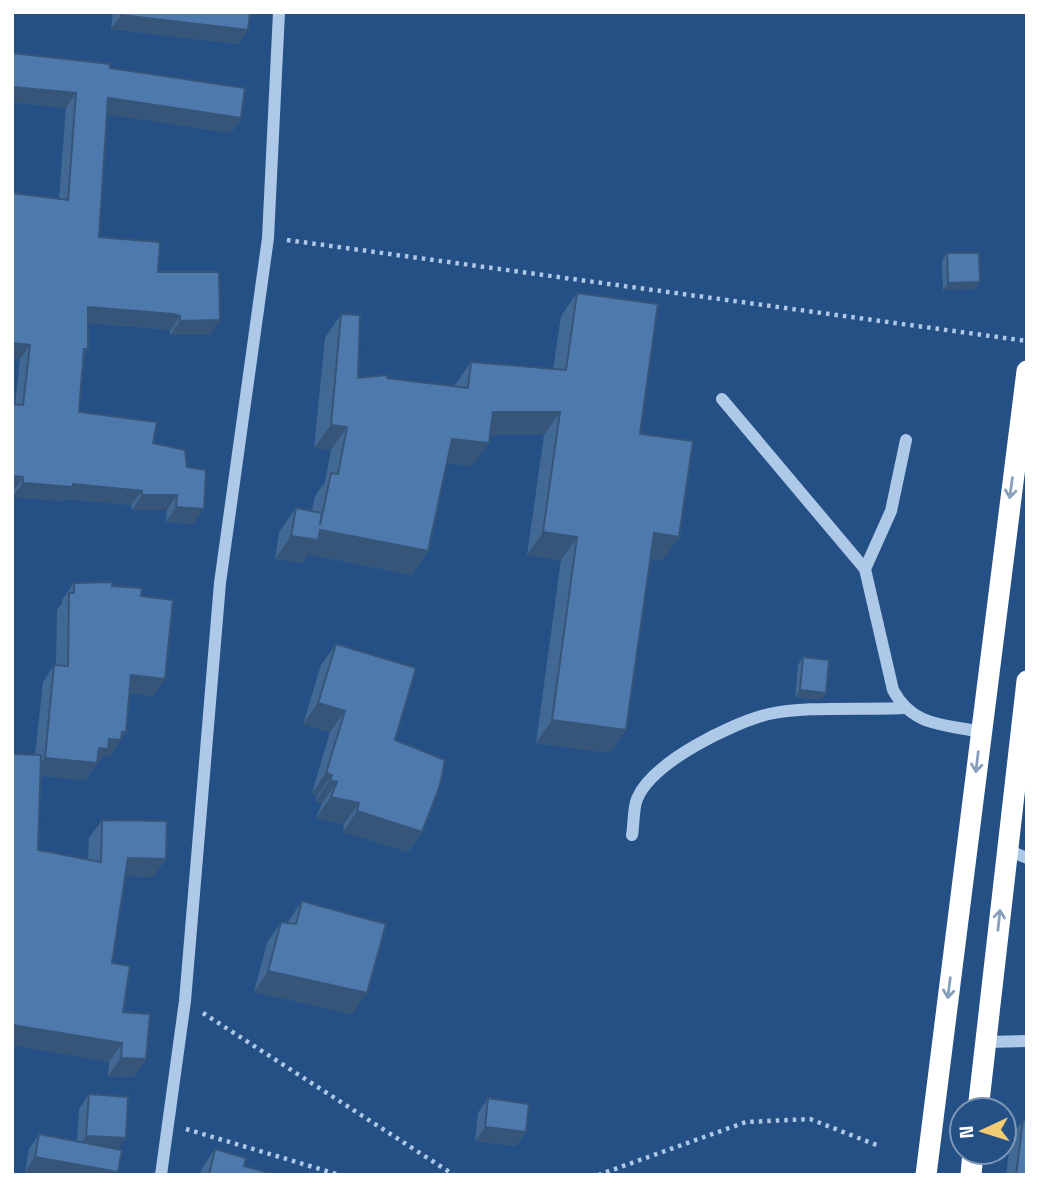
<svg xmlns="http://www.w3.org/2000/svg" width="1039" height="1187" viewBox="0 0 1039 1187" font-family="'Space Grotesk',sans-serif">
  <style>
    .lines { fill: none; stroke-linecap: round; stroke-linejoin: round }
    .path { stroke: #aec9e8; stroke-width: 4.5; stroke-dasharray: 3.5 5; stroke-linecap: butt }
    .minor { stroke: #aec9e8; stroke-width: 12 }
    .highway { stroke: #fff; stroke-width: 21 }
    .wall { fill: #426894 }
    .shaded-wall { fill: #365578 }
    .building { fill: #4d79ac; stroke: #365578; stroke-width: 2 }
    .oneway { stroke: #879fbc }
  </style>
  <rect width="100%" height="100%" fill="#255085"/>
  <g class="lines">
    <g class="path">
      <polyline points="287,240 1027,341"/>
      <polyline points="203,1013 454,1175"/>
      <polyline points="186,1129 340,1175"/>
      <polyline points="598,1175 746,1122 810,1119 879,1146"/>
    </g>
    <g class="minor">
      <path d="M 722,399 L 865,569 L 893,690 C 913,727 944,724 981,732"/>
      <polyline points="865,569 891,511 906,440"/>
      <path d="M 632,835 C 634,824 633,809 637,799 C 652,762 732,723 769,714 C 804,706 865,710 903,708"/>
      <polyline points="1007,850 1027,858"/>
      <polyline points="986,1042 1027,1041"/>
      <polyline points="161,1175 185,1001 220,583 268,238 279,12"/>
    </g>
    <g class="highway">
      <polyline points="978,1110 1027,681"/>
      <polyline points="926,1175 1027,371"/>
      <polyline points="971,1175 973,1152"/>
    </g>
  </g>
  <g class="wall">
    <polygon points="113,12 250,12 248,30 238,44 111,29"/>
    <polygon points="110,68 241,118 231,133 107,114 99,237 158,272 210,335 170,335 170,331 163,329 88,323 79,412 153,443 187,467 204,509 193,524 166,522 167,510 132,510 131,505 65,499 63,501 12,497 12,404 15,404 20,359 12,359 12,193 59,199 66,108 12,102"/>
    <polygon points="947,253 975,289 943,290 942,261"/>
    <polygon points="577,293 640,434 679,537 663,560 650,558 610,753 536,743 561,560 527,555 544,435 490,435 473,466 447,463 428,551 412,575 308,554 302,563 275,559 279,532 296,508 312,511 315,496 325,482 331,450 314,448 325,338 341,314 358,378 387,378 454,386 471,362 553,369 561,316"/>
    <polygon points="74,583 112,586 141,596 153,696 130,693 126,732 109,757 103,756 85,780 41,776 38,850 88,860 89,838 102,820 166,859 153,877 125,876 112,963 123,1012 146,1059 134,1077 108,1076 109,1062 12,1045 12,754 35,755 43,682 54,665 56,665 57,610 62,603 62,600"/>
    <polygon points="336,644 395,740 422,832 408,852 343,832 344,824 316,818 322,803 315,801 317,796 312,793 330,732 303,724 321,665"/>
    <polygon points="803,657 826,693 821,700 795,697 798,665"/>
    <polygon points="302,901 352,1014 254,992 267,943 281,922 287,923"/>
    <polygon points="89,1094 118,1149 118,1172 116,1175 43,1175 25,1172 29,1149 39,1134 77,1141 79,1109"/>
    <polygon points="488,1098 526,1132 516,1146 475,1141 478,1113"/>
    <polygon points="1023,1120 1027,1175 1006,1175 1011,1137"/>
    <polygon points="215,1149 244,1166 276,1175 200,1175 201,1170"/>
  </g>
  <g class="shaded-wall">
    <polygon points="121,15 248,30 238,44 111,29"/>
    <polygon points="12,87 76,93 66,108 12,102"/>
    <polygon points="108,98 241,118 231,133 98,113"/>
    <polygon points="980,282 975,289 943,290 948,283"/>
    <polygon points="88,307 173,314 180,316 170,331 163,329 78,322"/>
    <polygon points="220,320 210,335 170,335 180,321"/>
    <polygon points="12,343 30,345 20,359 12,359"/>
    <polygon points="493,412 560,412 544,435 477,435"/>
    <polygon points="331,425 347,427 331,450 314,448"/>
    <polygon points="452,439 489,443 473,466 436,462"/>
    <polygon points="12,476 23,477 13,492 12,492"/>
    <polygon points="23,483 73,484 142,491 131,505 65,499 63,501 12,497"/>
    <polygon points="142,495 177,495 167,510 132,510"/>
    <polygon points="176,507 204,509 193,524 166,522"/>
    <polygon points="320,530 428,551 412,575 308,554 302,563 275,559 291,536"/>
    <polygon points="543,532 577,537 561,560 527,555"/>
    <polygon points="654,533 679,537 663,560 637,556"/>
    <polygon points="131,675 165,679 153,696 119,692"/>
    <polygon points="800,690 826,693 821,700 795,697"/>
    <polygon points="318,703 345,711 330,732 303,724"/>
    <polygon points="552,720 626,730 610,753 536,743"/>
    <polygon points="122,732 126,732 109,757 103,756 85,780 33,775 45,758 99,748 109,739"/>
    <polygon points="326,773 332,775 317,796 312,793"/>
    <polygon points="330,780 337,782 322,803 315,801"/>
    <polygon points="331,797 359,803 344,824 316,818"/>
    <polygon points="357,811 422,832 408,852 343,832"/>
    <polygon points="128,858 166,859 153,877 115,876"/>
    <polygon points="268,971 367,993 352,1014 254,992"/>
    <polygon points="12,1025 122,1043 109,1062 12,1045"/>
    <polygon points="121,1058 146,1059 134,1077 108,1076"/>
    <polygon points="485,1127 526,1132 516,1146 475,1141"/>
    <polygon points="86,1136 126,1138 116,1152 76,1150"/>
    <polygon points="35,1157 118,1172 116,1175 43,1175 25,1172"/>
  </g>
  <g class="building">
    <polygon points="121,12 250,12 248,30 121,15"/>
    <polygon points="12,53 110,64 110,68 245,88 241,118 108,98 99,237 160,242 158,272 219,272 220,320 180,321 180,316 173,314 88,307 88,349 84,349 79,412 157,422 153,443 185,450 187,467 206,470 204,509 176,507 177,495 142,495 142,491 73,484 73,487 23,483 23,477 12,476 12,404 23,405 30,345 12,343 12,193 68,200 76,93 12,87"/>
    <polygon points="947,253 979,253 980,282 948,283"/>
    <polygon points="577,293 658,304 640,434 693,441 679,537 654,533 626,730 552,720 577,537 543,532 560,412 493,412 489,443 452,439 428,551 320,530 318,540 291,536 296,508 322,513 320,525 331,473 338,474 347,427 331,425 341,314 360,315 358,378 387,375 387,378 468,388 471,362 566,370"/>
    <polygon points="112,582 112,586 142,588 141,596 173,600 165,679 131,675 126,732 122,732 121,740 109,739 108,749 99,748 97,763 45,758 54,665 68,666 69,593 74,593 74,583"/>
    <polygon points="336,644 416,668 395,740 445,760 440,785 422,832 357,811 359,803 331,797 337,782 330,780 332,775 326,773 345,711 318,703"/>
    <polygon points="803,657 829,660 826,693 800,690"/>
    <polygon points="12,754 41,755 38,850 101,862 102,820 167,821 166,859 128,858 112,963 130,966 123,1012 150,1014 146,1059 121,1058 122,1043 12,1025"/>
    <polygon points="302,901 386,924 367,993 268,971 281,922 296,924"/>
    <polygon points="89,1094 128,1097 126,1138 86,1136"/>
    <polygon points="488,1098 529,1104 526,1132 485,1127"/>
    <polygon points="1023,1120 1027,1121 1027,1175 1016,1175"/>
    <polygon points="39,1134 122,1150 118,1172 35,1157"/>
    <polygon points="215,1149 246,1158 244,1166 276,1175 209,1175"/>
  </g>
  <defs><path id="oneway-shaft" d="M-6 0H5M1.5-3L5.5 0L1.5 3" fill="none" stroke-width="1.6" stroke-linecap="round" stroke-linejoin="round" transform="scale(1.75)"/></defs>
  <g class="oneway">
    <use href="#oneway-shaft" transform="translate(1011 488) rotate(98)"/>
    <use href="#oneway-shaft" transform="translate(977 762) rotate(97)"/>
    <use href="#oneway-shaft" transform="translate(999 920) rotate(-84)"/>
    <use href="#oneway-shaft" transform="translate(949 988) rotate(97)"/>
  </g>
  <rect width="1039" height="1187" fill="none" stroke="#ffffff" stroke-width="28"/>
  <g transform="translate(983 1131) rotate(266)"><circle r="33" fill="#255085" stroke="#7c96b6" stroke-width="2"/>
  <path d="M0-5L12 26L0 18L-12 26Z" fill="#f2cc72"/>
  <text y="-10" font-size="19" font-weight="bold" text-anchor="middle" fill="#ffffff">N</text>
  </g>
</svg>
